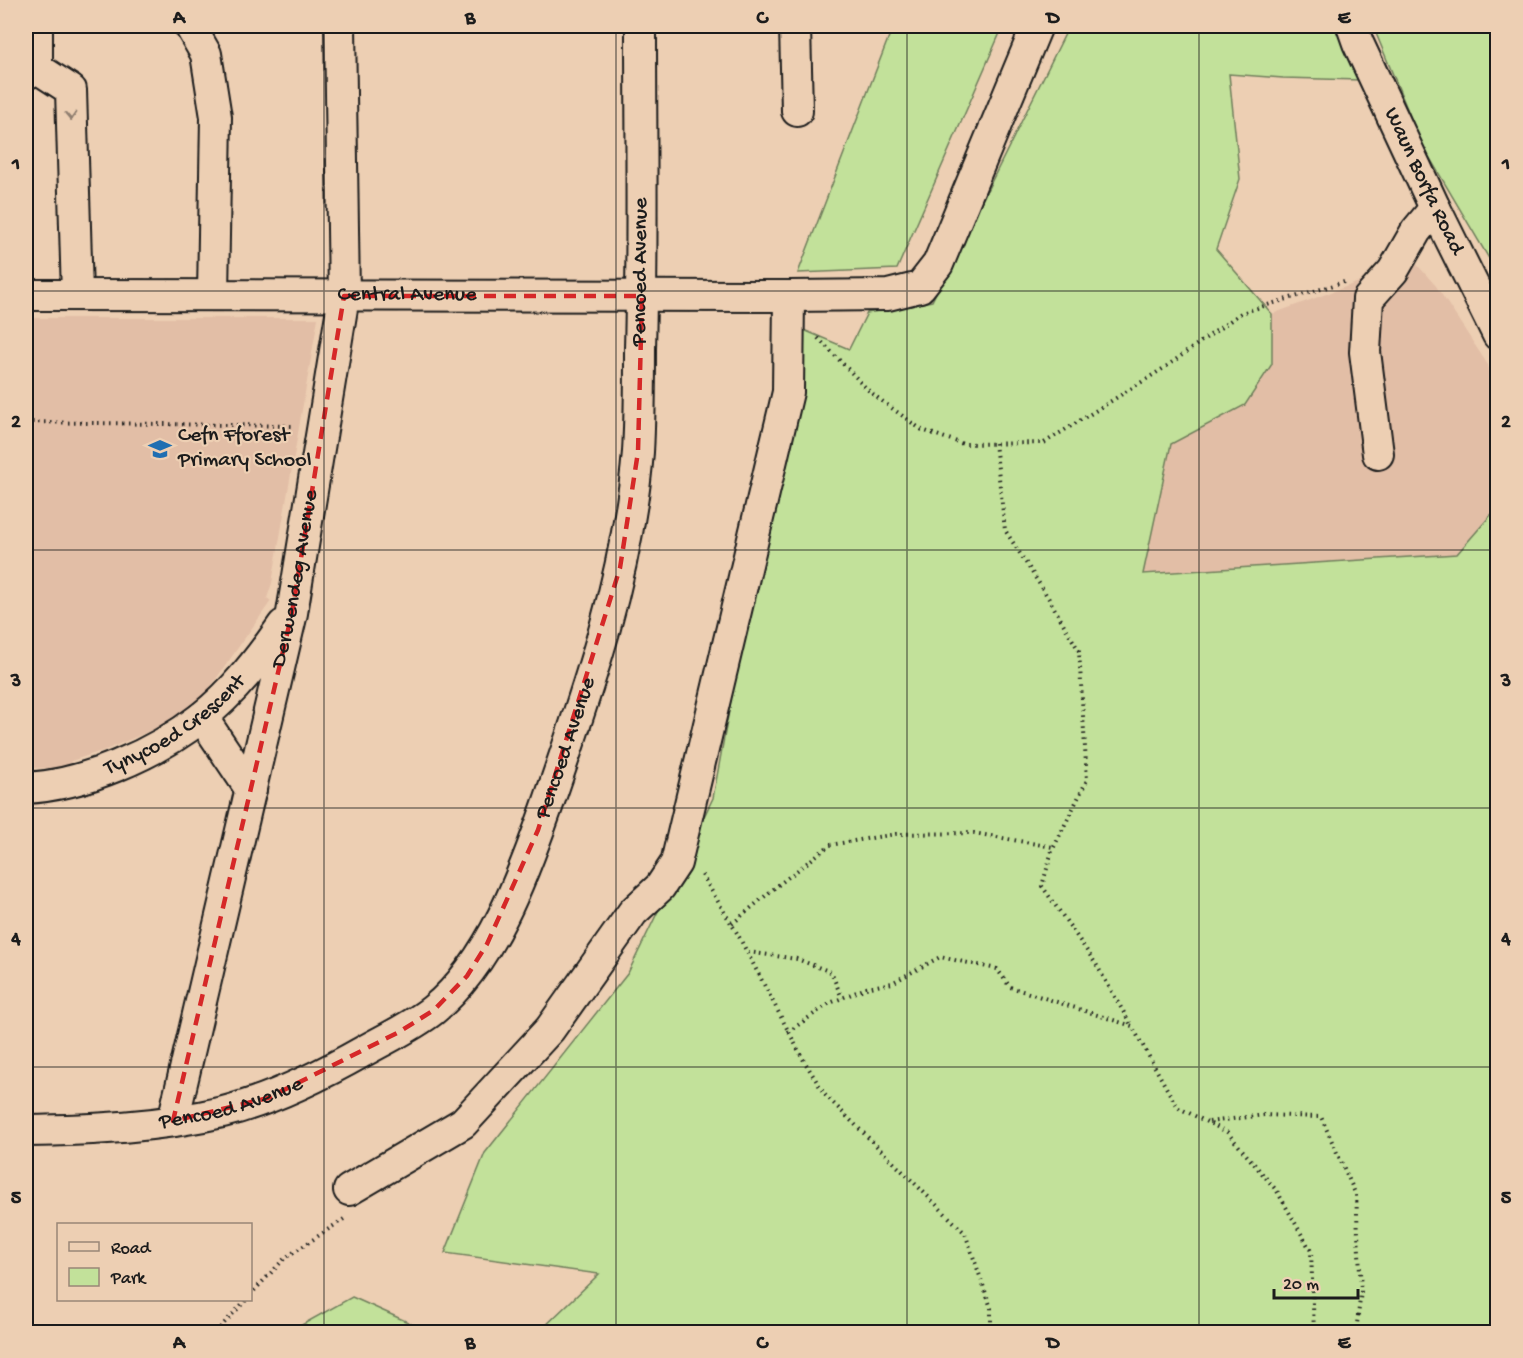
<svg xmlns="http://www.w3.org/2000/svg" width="1523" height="1358" viewBox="0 0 1523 1358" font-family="'Gochi Hand',sans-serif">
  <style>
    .built { fill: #e2bea6 }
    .green { fill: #c2e19a; stroke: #6f7e5b; stroke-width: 1.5 }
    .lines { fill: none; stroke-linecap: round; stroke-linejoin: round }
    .minor-casing { stroke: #1c1c1c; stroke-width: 34 }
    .path { stroke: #1c1c1c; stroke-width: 4; stroke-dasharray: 1.5 4.5; stroke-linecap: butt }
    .minor { stroke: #edcfb3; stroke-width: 30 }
    .oneway { stroke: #8f7e6f }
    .marked { fill: none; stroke: #d62828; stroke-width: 4.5; stroke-dasharray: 12 8; stroke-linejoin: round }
    .grid { fill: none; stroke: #1c1c1c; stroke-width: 1.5; stroke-opacity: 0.55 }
    .labels { text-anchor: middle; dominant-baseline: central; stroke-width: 4.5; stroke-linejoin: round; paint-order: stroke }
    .street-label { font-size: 22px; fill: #1c1c1c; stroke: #edcfb3 }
    .poi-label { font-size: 22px; fill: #1c1c1c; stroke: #edcfb3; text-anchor: start }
    .neatline { fill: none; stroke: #1c1c1c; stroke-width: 2 }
    .grid-label { font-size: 20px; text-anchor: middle; font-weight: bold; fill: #1c1c1c }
  </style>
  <rect width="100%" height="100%" fill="#edcfb3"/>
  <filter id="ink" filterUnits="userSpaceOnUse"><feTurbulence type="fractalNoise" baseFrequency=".0167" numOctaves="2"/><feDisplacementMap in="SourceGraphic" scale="12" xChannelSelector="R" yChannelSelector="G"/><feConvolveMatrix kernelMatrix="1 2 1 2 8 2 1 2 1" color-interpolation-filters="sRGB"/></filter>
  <g filter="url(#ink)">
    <g class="built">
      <polygon points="1397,242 1436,286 1488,365 1497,411 1497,508 1457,554 1143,574 1171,444 1245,405 1272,364 1272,314 1367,279"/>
      <polygon points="26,318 318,318 272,583 267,598 271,601 197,706 168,723 108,749 71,761 71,768 26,768"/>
    </g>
    <g class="green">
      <polygon points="893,26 1003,26 897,269 798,273"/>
      <polygon points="1069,26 1339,26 1360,80 1283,78 1229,74 1240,179 1216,249 1272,314 1272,364 1245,405 1171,444 1143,574 1457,554 1497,508 1497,1332 539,1332 599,1274 445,1253 485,1153 628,973 713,798 799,328 849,349 867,313 932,301"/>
      <polygon points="1373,26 1497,26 1497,272 1422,145"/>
      <polygon points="352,1297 430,1332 289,1332"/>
    </g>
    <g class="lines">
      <g class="minor-casing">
        <g id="minor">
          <polyline points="37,26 37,68"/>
          <polyline points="190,26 206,54 216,117 213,295"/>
          <polyline points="795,26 797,111"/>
          <path id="s1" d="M 1352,26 L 1358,43 L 1435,208 L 1498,335"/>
          <polyline points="26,74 37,68 71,90 77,295"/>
          <path id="s2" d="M 26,295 L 789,296 L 888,295 L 920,287 L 938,264 L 1037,26"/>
          <polyline points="1378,454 1365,352 1368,299 1393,271 1416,231 1435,208"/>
          <polyline points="202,717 251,790"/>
          <path id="s3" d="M 26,788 C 84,785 155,754 202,717 C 234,692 260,658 283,625"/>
          <path id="s4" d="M 173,1121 L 292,613 L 344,296 L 340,26"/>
          <path id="s5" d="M 26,1131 C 92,1130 158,1127 223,1112 C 272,1100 320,1076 364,1051 C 387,1038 413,1026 433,1010 C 491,963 523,875 547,807 C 587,692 628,574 638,452 C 640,418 640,383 640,349 C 643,241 641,133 641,26"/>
          <polyline points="349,1190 463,1123 550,1029 633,912 660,887 676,863 788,392 789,296"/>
        </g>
      </g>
      <g class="path">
        <polyline points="818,338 871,393 922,430 963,444 1044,443 1164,368 1241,313 1344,282"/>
        <polyline points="26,422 295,426"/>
        <polyline points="995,443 1005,530 1049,599 1079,651 1087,780 1052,851 1042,886 1096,964 1131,1025"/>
        <polyline points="702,875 737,933 803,1059 825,1095 965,1233 991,1308 991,1332"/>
        <polyline points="732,924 777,886 830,845 896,834 974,833 1053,847"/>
        <polyline points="748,952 797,959 831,972 842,998"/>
        <polyline points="788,1032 830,1003 866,988 892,983 940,957 997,969 1010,987 1132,1026 1177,1107 1227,1132 1277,1191 1311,1251 1314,1332"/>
        <polyline points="1209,1122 1264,1115 1321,1117 1356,1195 1361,1291 1356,1332"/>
        <polyline points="250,1295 285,1258 344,1219"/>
        <polyline points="216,1332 246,1300"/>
      </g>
      <use href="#minor" class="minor"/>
    </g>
    <defs><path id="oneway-chevron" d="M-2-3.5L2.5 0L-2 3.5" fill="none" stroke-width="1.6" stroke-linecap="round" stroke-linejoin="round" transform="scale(1.5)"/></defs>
    <use class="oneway" href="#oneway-chevron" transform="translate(71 116) rotate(88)"/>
  </g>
  <path class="marked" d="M 344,296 L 642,296 L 638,452 L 620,568 L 538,830 L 487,944 L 467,976 L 434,1010 L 399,1032 L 268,1098 L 173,1121 L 292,613 Z"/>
  <path class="grid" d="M 324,26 L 324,1332M 616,26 L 616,1332M 907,26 L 907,1332M 1199,26 L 1199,1332M 26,291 L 1498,291M 26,550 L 1498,550M 26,808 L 1498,808M 26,1067 L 1498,1067"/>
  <defs>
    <g id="school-bare" transform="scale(1.8)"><path d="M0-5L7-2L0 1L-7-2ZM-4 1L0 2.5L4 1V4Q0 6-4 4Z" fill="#1f6fb2" stroke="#edcfb3" stroke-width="2.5" paint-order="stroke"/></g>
  </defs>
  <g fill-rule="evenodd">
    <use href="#school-bare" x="160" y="449"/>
  </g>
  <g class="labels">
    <g class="street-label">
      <text stroke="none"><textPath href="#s1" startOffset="171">Waun Borfa Road</textPath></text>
      <text stroke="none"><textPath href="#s5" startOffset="1216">Pencoed Avenue</textPath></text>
      <text stroke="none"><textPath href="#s2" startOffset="381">Central Avenue</textPath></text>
      <text stroke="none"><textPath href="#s4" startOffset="556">Derwendeg Avenue</textPath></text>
      <text stroke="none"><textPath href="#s3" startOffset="165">Tynycoed Crescent</textPath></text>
      <text stroke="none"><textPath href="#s5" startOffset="730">Pencoed Avenue</textPath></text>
      <text stroke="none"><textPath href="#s5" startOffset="208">Pencoed Avenue</textPath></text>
    </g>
    <g class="poi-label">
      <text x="178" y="436">Cefn Fforest<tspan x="178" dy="25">Primary School</tspan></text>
    </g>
  </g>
  <rect width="1523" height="1358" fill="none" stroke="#edcfb3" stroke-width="66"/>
  <rect x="57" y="1223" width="195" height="78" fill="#edcfb3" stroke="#998777" stroke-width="1.5"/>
  <rect x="69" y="1242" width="30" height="9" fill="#edcfb3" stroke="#998777" stroke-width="1.5"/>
  <text x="111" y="1253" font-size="18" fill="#1c1c1c">Road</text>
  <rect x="69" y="1268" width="30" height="18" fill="#c2e19a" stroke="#998777" stroke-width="1.5"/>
  <text x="111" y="1283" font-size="18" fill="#1c1c1c">Park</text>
  <path d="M1274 1289v9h84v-9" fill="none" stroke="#1c1c1c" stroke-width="3"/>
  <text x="1283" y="1289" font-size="18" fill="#1c1c1c" stroke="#edcfb3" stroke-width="4.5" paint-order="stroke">20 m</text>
  <rect x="33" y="33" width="1457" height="1292" class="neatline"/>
  <g class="grid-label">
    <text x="179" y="23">A</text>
    <text x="470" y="23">B</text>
    <text x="762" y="23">C</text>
    <text x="1053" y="23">D</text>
    <text x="1344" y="23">E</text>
    <text x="16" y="169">1</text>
    <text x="1506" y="169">1</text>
    <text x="16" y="427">2</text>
    <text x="1506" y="427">2</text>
    <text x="16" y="686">3</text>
    <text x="1506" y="686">3</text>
    <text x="16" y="944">4</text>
    <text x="1506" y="944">4</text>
    <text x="16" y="1203">5</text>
    <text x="1506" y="1203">5</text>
    <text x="179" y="1348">A</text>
    <text x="470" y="1348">B</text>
    <text x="762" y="1348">C</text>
    <text x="1053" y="1348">D</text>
    <text x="1344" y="1348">E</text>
  </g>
</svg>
